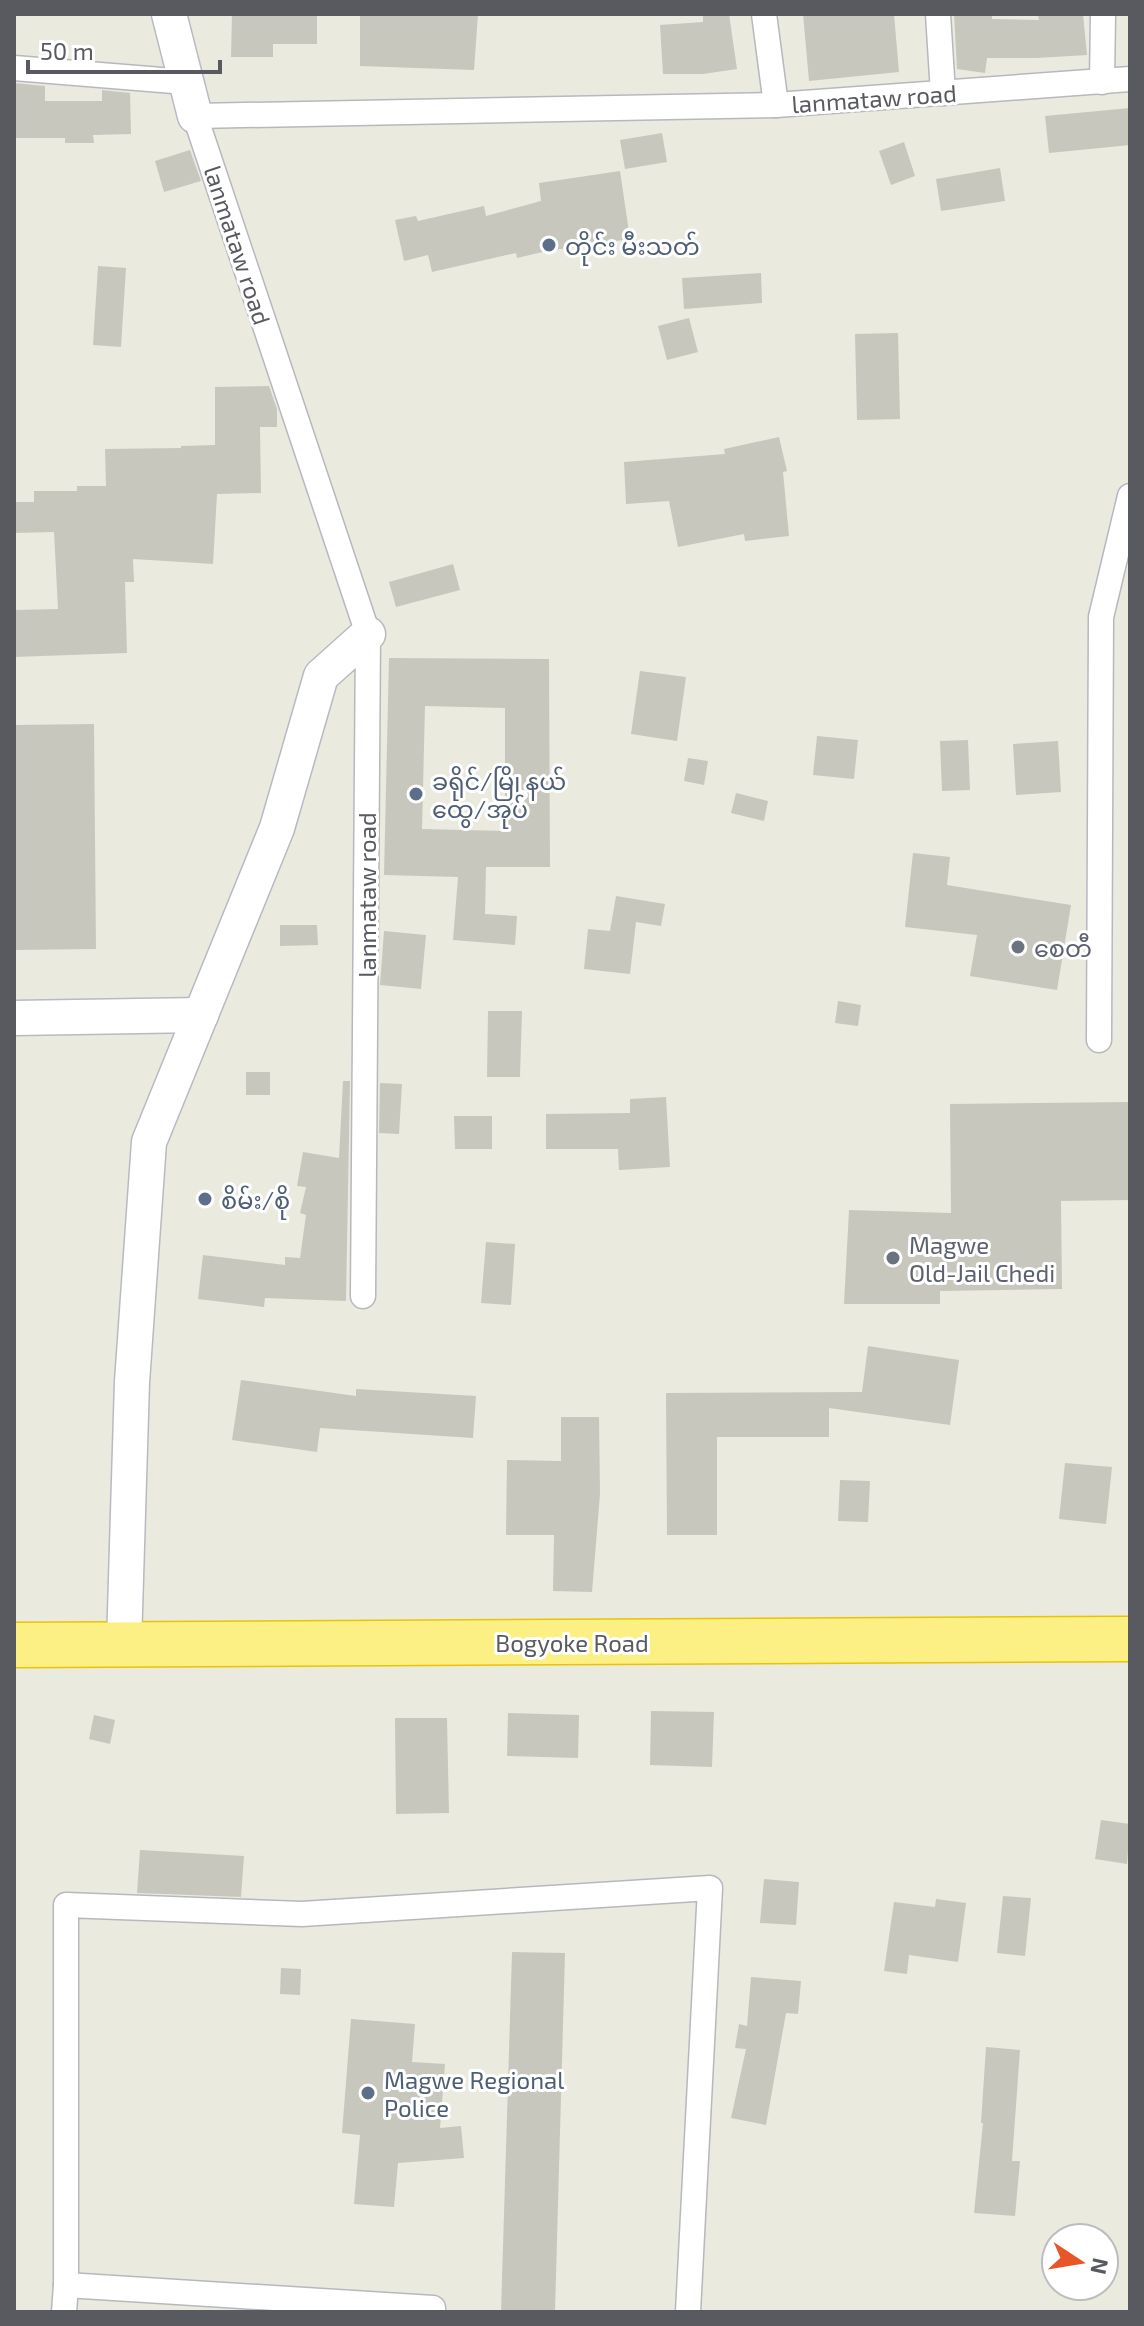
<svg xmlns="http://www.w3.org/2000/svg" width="1144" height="2326" viewBox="0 0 1144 2326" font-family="'Exo 2','Noto Sans Myanmar',sans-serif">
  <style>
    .building { fill: #c8c7be; fill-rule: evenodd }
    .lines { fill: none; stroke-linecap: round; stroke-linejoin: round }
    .street-casing { stroke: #b7b8be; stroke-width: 27 }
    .secondary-casing { stroke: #b8bac1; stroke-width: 37 }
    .highway-casing { stroke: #e9c401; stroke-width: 47 }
    .street { stroke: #fff; stroke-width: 24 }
    .secondary { stroke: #fff; stroke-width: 34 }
    .highway { stroke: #fcf085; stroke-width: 44 }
    .service-dot { fill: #5c6f8a; stroke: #fff; stroke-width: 3 }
    .worship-dot { fill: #6b7280; stroke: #fff; stroke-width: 3 }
    .labels { text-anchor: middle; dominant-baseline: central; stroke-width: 6; stroke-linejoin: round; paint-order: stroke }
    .street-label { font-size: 24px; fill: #585a60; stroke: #fff }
    .service-label { font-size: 24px; fill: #4e5e75; stroke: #fff; text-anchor: start }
    .worship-label { font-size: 24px; fill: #5b616d; stroke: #fff; text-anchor: start }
  </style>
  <rect width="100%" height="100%" fill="#ebeadf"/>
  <g class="building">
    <polygon points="232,14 317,14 317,44 273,44 273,57 231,57"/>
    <polygon points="360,14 478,14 474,70 360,66"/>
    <polygon points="703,14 729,14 737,69 703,74 663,74 660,25 703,22"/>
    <polygon points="803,14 894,14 899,72 809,81"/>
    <polygon points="954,14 992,14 992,19 1039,20 1038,16 1083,14 1087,55 1037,58 987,58 985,73 957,69"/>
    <polygon points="14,83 45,86 45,101 102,101 102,90 130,93 131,134 93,135 94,143 65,143 65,138 14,138"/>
    <polygon points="1130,108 1130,145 1049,153 1045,116"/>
    <polygon points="662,133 667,162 625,169 620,140"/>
    <polygon points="904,142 915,176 891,185 879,151"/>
    <polygon points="190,150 201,181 164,192 155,161"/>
    <polygon points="1000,168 1005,201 941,211 936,179"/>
    <polygon points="620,171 630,239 547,251 517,258 516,253 432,272 428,255 404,261 395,220 416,216 418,221 484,206 486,216 541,201 539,183"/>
    <polygon points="98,266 126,268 121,347 93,345"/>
    <polygon points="761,273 762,303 684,309 682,278"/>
    <polygon points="689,318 698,352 667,360 658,326"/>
    <polygon points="898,333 900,419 857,420 855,334"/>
    <polygon points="269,386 277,409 277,427 260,427 261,493 217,494 213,564 133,559 134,582 125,582 127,653 14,657 14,610 58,609 54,532 14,533 14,502 34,502 34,491 77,491 77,486 106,486 105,449 181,448 181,446 215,445 215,387"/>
    <polygon points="779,437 787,471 783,472 789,536 745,541 744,534 678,547 669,501 626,504 624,462 725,454 724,449"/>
    <polygon points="453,564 460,590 396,607 389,582"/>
    <path d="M 389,658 L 549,659 L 550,867 L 486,867 L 485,914 L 517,916 L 515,945 L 453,940 L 458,877 L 384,875 ZM 425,706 L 505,708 L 505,831 L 422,829 Z"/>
    <polygon points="640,671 686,677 677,741 631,734"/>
    <polygon points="94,724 96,949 14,950 14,725"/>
    <polygon points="817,736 858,740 854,779 813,775"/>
    <polygon points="968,740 970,790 942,791 940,741"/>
    <polygon points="1058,741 1061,792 1016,795 1013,744"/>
    <polygon points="688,758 708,761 704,785 684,781"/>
    <polygon points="736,793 768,801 764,821 731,813"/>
    <polygon points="913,853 950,857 947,885 1071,905 1057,990 970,976 977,935 905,927"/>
    <polygon points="616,896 665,904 661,926 636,922 630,974 584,969 588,929 610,931"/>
    <polygon points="280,925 317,925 318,945 280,946"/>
    <polygon points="384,931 426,935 421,989 380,985"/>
    <polygon points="838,1001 861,1005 858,1026 835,1023"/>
    <polygon points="488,1011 522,1011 520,1077 487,1077"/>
    <rect x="246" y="1072" width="24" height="23"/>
    <polygon points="343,1081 350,1081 346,1301 265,1298 264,1307 198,1299 203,1255 285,1265 285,1257 300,1258 306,1215 300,1213 306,1187 297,1186 303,1152 339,1158"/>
    <polygon points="380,1083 402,1084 399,1134 379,1133"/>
    <polygon points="666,1097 670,1167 619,1170 618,1149 546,1149 546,1114 630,1113 630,1099"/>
    <polygon points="1130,1102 1130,1200 1061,1201 1062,1289 940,1291 940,1304 844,1304 849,1210 951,1213 950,1104"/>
    <polygon points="454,1116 492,1116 492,1149 455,1149"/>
    <polygon points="486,1242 515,1244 511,1305 481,1303"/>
    <polygon points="868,1346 959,1360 950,1425 829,1408 829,1437 717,1437 717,1535 667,1535 666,1393 862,1392"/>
    <polygon points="241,1380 356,1396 356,1389 476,1396 473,1438 320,1428 317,1452 232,1440"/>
    <polygon points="561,1417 599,1417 600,1494 592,1592 553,1591 554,1535 506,1535 507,1460 561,1461"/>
    <polygon points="1065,1463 1112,1467 1106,1524 1059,1519"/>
    <polygon points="840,1480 870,1481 868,1522 838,1521"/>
    <polygon points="651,1711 714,1712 712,1767 650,1765"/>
    <polygon points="508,1713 579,1715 578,1758 507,1756"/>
    <polygon points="94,1715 115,1720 110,1744 89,1739"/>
    <polygon points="395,1718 447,1718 449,1813 396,1814"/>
    <polygon points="1101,1820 1130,1824 1127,1864 1095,1859"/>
    <polygon points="140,1850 244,1856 241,1897 137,1893"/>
    <polygon points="764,1879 799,1882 796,1925 760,1923"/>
    <polygon points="1003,1896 1031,1898 1025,1956 997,1953"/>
    <polygon points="936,1899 966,1903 958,1962 909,1955 907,1974 884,1971 894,1902 935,1907"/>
    <polygon points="512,1952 565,1953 555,2312 501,2312"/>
    <polygon points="281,1968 301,1969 300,1995 280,1994"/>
    <polygon points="751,1977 801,1981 798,2014 786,2013 766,2125 731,2118 746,2049 735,2048 739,2024 747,2026"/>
    <polygon points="351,2019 415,2024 412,2062 445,2064 440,2128 461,2126 464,2158 398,2163 394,2207 354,2204 360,2135 342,2133"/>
    <polygon points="986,2047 1020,2050 1012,2161 1020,2161 1015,2216 974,2213 983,2123 981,2123"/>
  </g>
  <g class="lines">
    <g class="street-casing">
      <g id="street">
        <polyline points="764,14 776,105"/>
        <polyline points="938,14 943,93"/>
        <polyline points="14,68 186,82"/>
        <polyline points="1102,82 1103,14"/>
        <polyline points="1099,1040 1101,617 1130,496"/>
        <polyline points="363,1296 368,634 195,116 776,105 1130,79"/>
        <polyline points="66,2285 433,2308 433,2312"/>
        <polyline points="64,2312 66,2285 66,1905 302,1914 710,1888 688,2312"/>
      </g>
    </g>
    <g class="secondary-casing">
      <g id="secondary">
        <polyline points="169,14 195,116"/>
        <polyline points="14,1018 201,1015"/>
        <polyline points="124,1644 132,1382 149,1142 277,828 321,676 368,634"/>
      </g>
    </g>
    <g class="highway-casing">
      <polyline id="highway" points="14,1645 1130,1639"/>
    </g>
    <use href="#street" class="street"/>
    <use href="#secondary" class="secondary"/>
    <use href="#highway" class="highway"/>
  </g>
  <g class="service-dot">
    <circle cx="549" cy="245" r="8"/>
    <circle cx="416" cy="794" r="8"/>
    <circle cx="205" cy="1199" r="8"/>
    <circle cx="368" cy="2093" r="8"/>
  </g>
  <g class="worship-dot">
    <circle cx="1018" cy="947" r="8"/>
    <circle cx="893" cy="1258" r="8"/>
  </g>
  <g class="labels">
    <g class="street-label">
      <text transform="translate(874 98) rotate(-4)">lanmataw road</text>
      <text transform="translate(238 245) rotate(72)">lanmataw road</text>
      <text transform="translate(366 895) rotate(-90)">lanmataw road</text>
      <text x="572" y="1642">Bogyoke Road</text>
    </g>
    <g class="service-label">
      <text x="565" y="245">တိုင်း မီးသတ်</text>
      <text x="432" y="780">ခရိုင်/မြို့နယ်<tspan x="432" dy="28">ထွေ/အုပ်</tspan></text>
      <text x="221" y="1199">စိမ်း/စို</text>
      <text x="384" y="2079">Magwe Regional<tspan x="384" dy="28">Police</tspan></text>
    </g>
    <g class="worship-label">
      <text x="1034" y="947">စေတီ</text>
      <text x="909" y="1244">Magwe<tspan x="909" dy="28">Old-Jail Chedi</tspan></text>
    </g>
  </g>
  <rect width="1144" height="2326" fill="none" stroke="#585a60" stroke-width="32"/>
  <g transform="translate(1080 2262) rotate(102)"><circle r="38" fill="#ffffff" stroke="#bcbdbf" stroke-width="2"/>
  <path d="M0-6L14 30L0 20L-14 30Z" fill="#e85528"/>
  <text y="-12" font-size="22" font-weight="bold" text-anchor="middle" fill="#585a60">N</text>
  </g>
  <path d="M28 60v12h192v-12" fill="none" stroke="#585a60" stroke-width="4"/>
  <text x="40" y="60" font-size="24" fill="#585a60" stroke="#ffffff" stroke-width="6" paint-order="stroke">50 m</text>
</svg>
